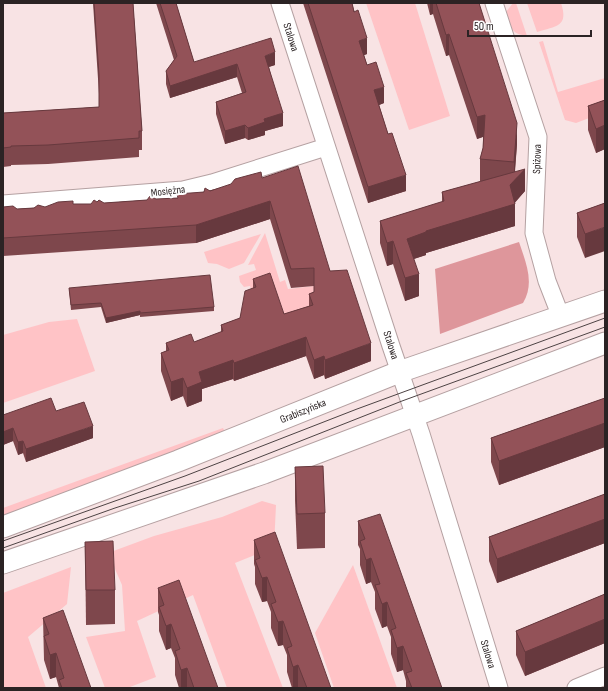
<svg xmlns="http://www.w3.org/2000/svg" width="608" height="691" viewBox="0 0 608 691" font-family="'Sofia Sans Condensed',sans-serif">
  <style>
    .green { fill: #ffc3c6 }
    .forest { fill: #de969b }
    .lines { fill: none; stroke-linecap: round; stroke-linejoin: round }
    .minor-casing { stroke: #b5a1a2; stroke-width: 19 }
    .major-casing { stroke: #b5a1a2; stroke-width: 23 }
    .minor { stroke: #fff; stroke-width: 17 }
    .major { stroke: #fff; stroke-width: 21 }
    .tram { stroke: #4d4344; stroke-width: 1 }
    .wall { fill: #7e474c }
    .shaded-wall { fill: #67393e }
    .building { fill: #935258; stroke: #67393e }
    .labels { text-anchor: middle; dominant-baseline: central; stroke-width: 4; stroke-linejoin: round; paint-order: stroke }
    .street-label { font-size: 11px; fill: #2b2324; stroke: #fff }
  </style>
  <rect width="100%" height="100%" fill="#f8e3e4"/>
  <g class="green">
    <polygon points="366,3 415,3 450,116 409,130"/>
    <path d="M 513,3 L 516,3 L 527,36 C 510,34 510,26 506,12 Z"/>
    <path d="M 527,3 L 561,3 C 569,27 556,26 537,32 Z"/>
    <polygon points="543,41 558,92 605,78 605,112 576,123 565,120 539,42"/>
    <polygon points="265,233 280,282 285,280 288,289 314,286 320,309 285,334 253,297 250,286 244,287 240,282 239,276 256,270 254,264 248,265"/>
    <polygon points="261,234 244,263 229,269 217,264 208,263 204,252"/>
    <polygon points="77,319 95,371 3,403 3,335 49,322"/>
    <polygon points="223,428 225,432 135,468 3,516 3,508"/>
    <polygon points="262,501 276,505 274,547 235,563 283,688 227,688 193,595 137,621 156,677 130,687 131,688 105,688 86,637 125,631 122,585 108,553 154,536 222,517"/>
    <polygon points="353,565 397,688 334,688 315,633"/>
    <polygon points="71,567 67,604 28,637 46,688 3,688 3,593"/>
  </g>
  <path class="forest" d="M 519,242 C 526,263 535,283 523,303 L 440,334 L 435,269 Z"/>
  <g class="lines">
    <g class="minor-casing">
      <g id="minor">
        <polyline points="280,3 391,346 421,434 499,688"/>
        <polyline points="494,3 538,137 534,233 547,281 561,317"/>
        <polyline points="3,204 183,190 212,183 326,147"/>
        <polyline points="576,688 605,676"/>
      </g>
    </g>
    <g class="major-casing">
      <g id="major">
        <polyline points="3,527 178,461 399,372 605,301"/>
        <polyline points="3,563 264,473 605,343"/>
      </g>
    </g>
    <use href="#minor" class="minor"/>
    <use href="#major" class="major"/>
    <g class="tram">
      <polyline points="3,541 185,476 357,409 605,318"/>
      <polyline points="3,548 115,508 199,481 402,401 605,327"/>
    </g>
  </g>
  <g class="wall">
    <polygon points="93,3 133,3 142,131 142,150 139,150 139,157 48,164 11,165 11,166 3,167 3,113 99,107 99,94"/>
    <polygon points="156,3 176,3 194,62 275,65 269,67 283,126 265,131 265,135 248,140 245,138 225,144 216,114 216,102 242,93 237,77 170,98 166,84 166,71 174,60"/>
    <polygon points="303,3 352,3 367,54 364,55 367,65 384,103 379,105 406,191 368,203"/>
    <polygon points="427,3 479,3 517,144 515,172 525,191 515,202 515,226 426,253 426,255 414,259 419,296 405,301 393,264 387,266 380,243 380,221 442,202 442,192 482,181 480,181 480,159 483,148 483,137 477,139 449,55 446,56 433,14 430,15"/>
    <polygon points="605,100 605,149 596,153 588,130 588,106"/>
    <polygon points="262,178 330,271 371,361 325,379 324,375 314,379 306,356 234,381 233,379 202,389 202,401 187,407 183,396 171,401 161,371 161,353 166,351 166,343 194,342 221,332 221,325 240,318 253,288 253,279 284,314 309,306 309,294 314,292 314,286 291,288 270,219 196,243 3,256 3,207 17,209 45,207 73,204 91,204 97,202 104,203 177,198"/>
    <polygon points="605,203 585,258 577,237 577,213"/>
    <polygon points="69,288 214,307 214,311 140,317 140,315 106,323 101,307 71,310"/>
    <polygon points="605,398 605,447 499,485 491,462 491,438"/>
    <polygon points="56,411 93,438 26,462 23,453 18,455 13,441 3,445 3,415"/>
    <polygon points="295,467 325,513 325,548 297,549 295,501"/>
    <polygon points="605,494 605,543 497,583 489,561 489,537"/>
    <polygon points="358,521 442,688 406,688 406,681 403,670 397,672 391,654 391,637 387,626 382,628 375,609 375,592 371,582 366,584 360,565 360,549 358,545"/>
    <polygon points="254,540 331,688 292,688 287,672 287,655 283,645 278,646 271,628 271,612 267,601 262,602 255,584 255,567 254,564"/>
    <polygon points="85,542 115,590 115,624 86,625"/>
    <polygon points="158,588 218,688 179,688 175,675 175,658 171,648 166,650 159,631 159,615 158,612"/>
    <polygon points="605,594 605,643 525,676 516,655 516,631"/>
    <polygon points="43,618 91,688 59,688 56,677 50,679 44,660"/>
  </g>
  <g class="shaded-wall">
    <polygon points="430,3 433,3 433,14 430,15"/>
    <polygon points="449,34 449,55 446,56 446,35"/>
    <polygon points="367,38 367,54 359,57 359,41"/>
    <polygon points="275,52 275,65 265,68 265,56"/>
    <polygon points="237,64 237,77 170,98 170,86"/>
    <polygon points="384,87 384,103 374,107 374,90"/>
    <polygon points="283,113 283,126 265,131 265,135 248,140 248,128 264,119"/>
    <polygon points="485,115 485,136 477,139 477,117"/>
    <polygon points="517,123 517,144 514,180 525,169 525,191 513,205 515,204 515,226 426,253 426,255 407,261 407,239 510,185 514,181 514,162"/>
    <polygon points="245,125 245,138 225,144 225,131"/>
    <polygon points="605,125 605,149 596,153 596,129"/>
    <polygon points="406,175 406,191 368,203 368,187"/>
    <polygon points="270,201 270,219 196,243 196,225"/>
    <polygon points="605,227 605,251 585,258 585,234"/>
    <polygon points="393,241 393,264 387,266 387,243"/>
    <polygon points="419,274 419,296 405,301 405,278"/>
    <polygon points="140,311 140,315 106,323 106,318"/>
    <polygon points="306,337 306,356 234,381 234,363"/>
    <polygon points="371,343 371,361 325,379 325,360"/>
    <polygon points="324,356 324,375 314,379 314,360"/>
    <polygon points="233,360 233,379 202,389 202,401 187,407 187,388 199,372"/>
    <polygon points="183,378 183,396 171,401 171,382"/>
    <polygon points="605,423 605,447 499,485 499,461"/>
    <polygon points="93,426 93,438 26,462 26,449"/>
    <polygon points="13,428 13,441 3,445 3,432"/>
    <polygon points="23,441 23,453 18,455 18,442"/>
    <polygon points="605,519 605,543 497,583 497,559"/>
    <polygon points="371,558 371,582 366,584 366,560"/>
    <polygon points="267,577 267,601 262,602 262,578"/>
    <polygon points="387,602 387,626 382,628 382,604"/>
    <polygon points="605,619 605,643 525,676 525,652"/>
    <polygon points="283,621 283,645 278,646 278,622"/>
    <polygon points="171,624 171,648 166,650 166,626"/>
    <polygon points="403,646 403,670 397,672 397,648"/>
    <polygon points="56,653 56,677 50,679 50,655"/>
    <polygon points="298,665 298,688 293,688 293,667"/>
    <polygon points="187,668 187,688 181,688 181,670"/>
  </g>
  <g class="building">
    <polygon points="94,3 133,3 142,131 139,131 139,138 48,145 11,146 11,147 3,148 3,113 99,107 99,75"/>
    <polygon points="160,3 176,3 194,62 271,38 275,52 265,56 283,113 264,119 265,122 248,128 245,125 225,131 216,102 246,92 237,64 170,86 166,71 177,56"/>
    <polygon points="308,3 352,3 354,12 358,10 367,38 359,41 367,65 376,62 384,87 374,90 388,134 392,133 406,175 368,187"/>
    <polygon points="436,3 479,3 517,123 514,162 480,159 483,148 485,115 477,117 449,34 446,35"/>
    <polygon points="605,100 605,125 596,129 588,106"/>
    <polygon points="298,166 330,271 347,270 371,343 325,360 324,356 314,360 306,337 234,363 233,360 199,372 202,382 187,388 183,378 171,382 161,353 169,350 166,343 191,334 194,342 223,331 221,325 240,318 245,291 256,287 253,279 270,273 284,314 313,305 309,294 314,292 314,268 291,269 270,201 196,225 3,238 3,207 13,206 17,209 34,208 38,205 45,207 58,202 73,201 73,204 91,204 94,200 97,202 99,200 104,203 147,200 150,196 156,199 178,198 177,194 204,192 205,188 210,191 231,184 235,179 261,172 262,178"/>
    <polygon points="525,169 510,185 515,204 426,231 426,232 407,239 419,274 405,278 393,241 387,243 380,221 444,201 442,192"/>
    <polygon points="605,203 605,227 585,234 577,213"/>
    <polygon points="210,275 214,307 140,313 140,311 106,318 101,303 71,305 69,288"/>
    <polygon points="51,398 56,411 84,402 93,426 26,449 23,441 18,442 13,428 3,432 3,415"/>
    <polygon points="605,398 605,423 499,461 491,438"/>
    <polygon points="323,466 325,513 297,514 295,467"/>
    <polygon points="605,494 605,519 497,559 489,537"/>
    <polygon points="380,514 442,688 412,688 406,673 412,671 403,646 397,648 391,630 396,628 387,602 382,604 375,585 380,584 371,558 366,560 360,541 365,539 358,521"/>
    <polygon points="275,532 331,688 307,688 298,665 293,667 287,648 292,646 283,621 278,622 271,604 276,602 267,577 262,578 255,560 260,558 254,540"/>
    <polygon points="113,541 115,590 86,590 85,542"/>
    <polygon points="179,580 218,688 194,688 187,668 181,670 175,651 180,649 171,624 166,626 159,607 164,605 158,588"/>
    <polygon points="605,594 605,619 525,652 516,631"/>
    <polygon points="63,610 91,688 62,688 59,680 64,678 56,653 50,655 44,636 49,634 43,618"/>
  </g>
  <g class="labels">
    <g class="street-label">
      <text transform="translate(291 37) rotate(72)">Stalowa</text>
      <text transform="translate(537 159) rotate(-88)">Spiżowa</text>
      <text transform="translate(168 191) rotate(-7)">Mosiężna</text>
      <text transform="translate(391 345) rotate(72)">Stalowa</text>
      <text transform="translate(303 411) rotate(-22)">Grabiszyńska</text>
      <text transform="translate(488 654) rotate(73)">Stalowa</text>
    </g>
  </g>
  <rect width="608" height="691" fill="none" stroke="#2b2324" stroke-width="8"/>
  <path d="M468 30v6h123v-6" fill="none" stroke="#2b2324" stroke-width="2"/>
  <text x="474" y="30" font-size="12" fill="#2b2324" stroke="#ffffff" stroke-width="3" paint-order="stroke">50 m</text>
</svg>
